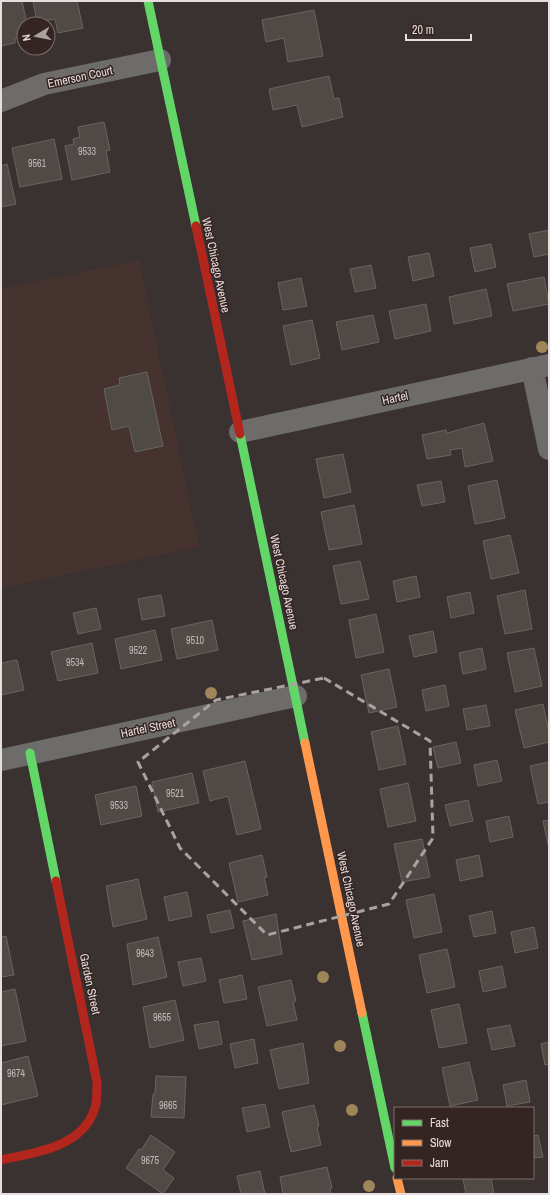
<svg xmlns="http://www.w3.org/2000/svg" width="550" height="1195" viewBox="0 0 550 1195" font-family="'Archivo Narrow',sans-serif">
  <style>
    .built { fill: #46322f }
    .building { fill: #504a47; stroke: #6a6461 }
    .lines { fill: none; stroke-linecap: round; stroke-linejoin: round }
    .street { stroke: #6e6b6b; stroke-width: 22 }
    .fast { stroke: #63d668; stroke-width: 9 }
    .slow { stroke: #ff974d; stroke-width: 9 }
    .jam { stroke: #b3261e; stroke-width: 9 }
    .tree { fill: #9f8659 }
    .marked { fill: none; stroke: #aba1a0; stroke-width: 3; stroke-dasharray: 8 5; stroke-linejoin: round }
    .labels { text-anchor: middle; dominant-baseline: central; stroke-width: 3; stroke-linejoin: round; paint-order: stroke }
    .number-label { font-size: 10px; fill: #c2b8b7 }
    .street-label { font-size: 12px; fill: #e8dddc; stroke: #342523 }
  </style>
  <rect width="100%" height="100%" fill="#3a3231"/>
  <polygon class="built" points="139,260 199,547 1,588 1,289"/>
  <g class="building">
    <polygon points="1,1 22,1 27,24 24,24 24,37 15,39 15,43 1,46"/>
    <polygon points="33,1 77,1 83,28 58,33 55,19 37,22"/>
    <polygon points="314,10 323,56 288,62 284,38 266,42 262,20"/>
    <polygon points="329,76 334,99 339,98 343,117 302,127 297,105 273,110 269,89"/>
    <polygon points="104,122 110,150 106,151 110,172 72,180 65,146 74,144 73,139 80,137 78,127"/>
    <polygon points="54,139 62,179 20,187 12,148"/>
    <polygon points="7,164 16,204 1,207 1,166"/>
    <polygon points="549,230 549,254 534,257 529,234"/>
    <polygon points="491,244 496,267 475,272 470,248"/>
    <polygon points="429,253 434,276 413,281 408,257"/>
    <polygon points="371,265 376,288 355,292 350,269"/>
    <polygon points="544,277 549,304 513,311 507,284"/>
    <polygon points="301,278 307,306 283,310 278,283"/>
    <polygon points="486,289 492,316 454,324 449,297"/>
    <polygon points="426,304 431,331 395,339 389,311"/>
    <polygon points="373,315 379,342 342,350 336,322"/>
    <polygon points="312,320 320,358 291,365 283,326"/>
    <polygon points="147,372 163,446 135,452 129,426 112,430 104,389 120,385 119,378"/>
    <polygon points="484,423 493,461 465,467 462,448 450,450 451,455 427,459 422,435 446,430 447,433"/>
    <polygon points="343,454 351,492 324,498 316,459"/>
    <polygon points="497,480 505,518 475,524 468,486"/>
    <polygon points="441,481 445,502 422,506 417,485"/>
    <polygon points="354,505 362,544 329,550 321,512"/>
    <polygon points="510,535 519,573 491,579 483,541"/>
    <polygon points="360,561 369,599 341,604 333,566"/>
    <polygon points="416,576 420,597 397,602 393,581"/>
    <polygon points="525,590 532,629 505,634 497,596"/>
    <polygon points="470,592 474,613 451,618 447,597"/>
    <polygon points="161,595 165,616 142,620 138,599"/>
    <polygon points="96,608 101,629 78,634 73,613"/>
    <polygon points="376,614 384,652 356,658 349,620"/>
    <polygon points="212,620 218,650 177,659 171,629"/>
    <polygon points="155,630 162,660 121,669 115,639"/>
    <polygon points="433,631 437,652 414,657 409,636"/>
    <polygon points="92,643 98,673 58,681 51,652"/>
    <polygon points="482,648 486,669 463,674 459,653"/>
    <polygon points="534,648 542,686 515,692 507,653"/>
    <polygon points="17,660 24,690 1,695 1,663"/>
    <polygon points="389,669 397,707 369,713 361,675"/>
    <polygon points="445,685 449,706 426,711 422,690"/>
    <polygon points="543,704 549,732 549,742 524,748 515,710"/>
    <polygon points="486,705 490,726 467,730 463,709"/>
    <polygon points="398,726 406,764 379,770 371,732"/>
    <polygon points="456,742 461,763 438,768 433,747"/>
    <polygon points="497,760 502,781 478,786 474,765"/>
    <polygon points="245,761 261,829 237,835 228,796 210,801 203,771"/>
    <polygon points="549,762 549,802 538,804 530,766"/>
    <polygon points="192,773 199,803 158,812 152,782"/>
    <polygon points="408,783 416,821 388,827 380,789"/>
    <polygon points="136,786 142,816 101,825 95,795"/>
    <polygon points="468,800 473,821 450,826 445,805"/>
    <polygon points="509,816 513,837 490,842 486,821"/>
    <polygon points="549,820 549,849 543,821"/>
    <polygon points="422,839 430,877 402,882 394,844"/>
    <polygon points="262,855 267,877 264,877 268,895 238,902 229,863"/>
    <polygon points="479,855 483,876 460,881 456,860"/>
    <polygon points="138,879 147,919 113,927 106,886"/>
    <polygon points="187,892 192,916 169,921 164,897"/>
    <polygon points="434,894 442,932 414,938 406,900"/>
    <polygon points="230,910 234,928 211,933 207,915"/>
    <polygon points="492,911 496,933 474,937 469,916"/>
    <polygon points="276,914 282,954 252,960 243,921"/>
    <polygon points="534,927 538,948 515,953 511,932"/>
    <polygon points="6,936 14,975 1,977 1,937"/>
    <polygon points="158,937 167,977 133,985 127,944"/>
    <polygon points="447,949 455,987 427,993 419,955"/>
    <polygon points="201,958 206,981 183,986 178,962"/>
    <polygon points="502,966 506,987 483,992 479,971"/>
    <polygon points="242,975 247,999 224,1003 219,980"/>
    <polygon points="291,980 296,1001 293,1002 297,1020 267,1026 258,987"/>
    <polygon points="15,989 26,1041 1,1046 1,992"/>
    <polygon points="175,1000 184,1040 150,1048 143,1007"/>
    <polygon points="459,1004 467,1043 439,1048 431,1010"/>
    <polygon points="218,1021 222,1044 199,1049 194,1025"/>
    <polygon points="510,1025 515,1046 492,1050 487,1029"/>
    <polygon points="254,1039 258,1063 235,1068 230,1044"/>
    <polygon points="549,1042 549,1064 545,1065 541,1044"/>
    <polygon points="303,1043 309,1083 279,1089 270,1050"/>
    <polygon points="28,1056 38,1096 1,1105 1,1063"/>
    <polygon points="469,1062 478,1100 450,1106 442,1068"/>
    <polygon points="156,1076 186,1077 184,1118 151,1117 153,1094 155,1094"/>
    <polygon points="526,1080 530,1102 507,1106 503,1085"/>
    <polygon points="265,1104 270,1127 247,1132 242,1108"/>
    <polygon points="314,1105 319,1126 317,1127 321,1145 291,1152 282,1112"/>
    <polygon points="151,1135 175,1152 163,1170 174,1178 163,1194 126,1168 139,1149 141,1150"/>
    <polygon points="538,1135 543,1157 533,1158 533,1136"/>
    <polygon points="327,1167 332,1188 330,1188 331,1194 283,1194 280,1177"/>
    <polygon points="260,1171 265,1194 241,1194 237,1176"/>
    <polygon points="469,1178 491,1178 494,1194 466,1194 463,1179"/>
  </g>
  <g class="lines">
    <g class="street">
      <polyline points="1,101 44,84 160,60"/>
      <polyline points="532,368 549,449"/>
      <polyline points="240,432 549,365"/>
      <polyline points="1,760 296,696"/>
    </g>
    <g class="fast">
      <polyline points="148,1 196,226"/>
      <polyline points="240,434 305,743"/>
      <polyline points="30,753 56,881"/>
      <polyline points="362,1013 395,1168"/>
    </g>
    <g class="slow">
      <polyline points="305,743 362,1013"/>
      <polyline points="397,1178 401,1194"/>
    </g>
    <g class="jam">
      <polyline points="196,226 240,434"/>
      <path d="M 1,1160 C 37,1152 86,1147 96,1104 C 97,1097 97,1089 97,1082 L 56,881"/>
    </g>
  </g>
  <g class="tree">
    <circle cx="542" cy="347" r="6"/>
    <circle cx="211" cy="693" r="6"/>
    <circle cx="323" cy="977" r="6"/>
    <circle cx="340" cy="1046" r="6"/>
    <circle cx="352" cy="1110" r="6"/>
    <circle cx="369" cy="1186" r="6"/>
  </g>
  <path class="marked" d="M 324,678 L 430,741 L 433,838 L 389,904 L 267,935 L 180,848 L 138,762 L 216,700 Z"/>
  <g class="labels">
    <g class="number-label">
      <text x="87" y="151">9533</text>
      <text x="37" y="163">9561</text>
      <text x="195" y="640">9510</text>
      <text x="138" y="650">9522</text>
      <text x="75" y="662">9534</text>
      <text x="175" y="793">9521</text>
      <text x="119" y="805">9533</text>
      <text x="145" y="953">9643</text>
      <text x="162" y="1017">9655</text>
      <text x="16" y="1073">9674</text>
      <text x="168" y="1105">9665</text>
      <text x="150" y="1160">9675</text>
    </g>
    <g class="street-label">
      <text transform="translate(80 77) rotate(-12)">Emerson Court</text>
      <text transform="translate(216 265) rotate(78)">West Chicago Avenue</text>
      <text transform="translate(395 398) rotate(-12)">Hartel</text>
      <text transform="translate(284 582) rotate(78)">West Chicago Avenue</text>
      <text transform="translate(148 728) rotate(-12)">Hartel Street</text>
      <text transform="translate(351 899) rotate(78)">West Chicago Avenue</text>
      <text transform="translate(90 984) rotate(78)">Garden Street</text>
    </g>
  </g>
  <rect width="550" height="1195" fill="none" stroke="#e8dddc" stroke-width="4"/>
  <rect x="394" y="1107" width="140" height="72" fill="#342523" stroke="#7c6f6d"/>
  <rect x="402" y="1120" width="20" height="6" fill="#63d668" stroke="#7c6f6d"/>
  <text x="430" y="1127" font-size="12" fill="#e8dddc">Fast</text>
  <rect x="402" y="1140" width="20" height="6" fill="#ff974d" stroke="#7c6f6d"/>
  <text x="430" y="1147" font-size="12" fill="#e8dddc">Slow</text>
  <rect x="402" y="1160" width="20" height="6" fill="#b3261e" stroke="#7c6f6d"/>
  <text x="430" y="1167" font-size="12" fill="#e8dddc">Jam</text>
  <g transform="translate(36 36) rotate(260)"><circle r="19" fill="#342523" stroke="#7c6f6d"/>
  <path d="M0-3L7 15L0 10L-7 15Z" fill="#aba1a0"/>
  <text y="-6" font-size="11" font-weight="bold" text-anchor="middle" fill="#e8dddc">N</text>
  </g>
  <path d="M406 34v6h65v-6" fill="none" stroke="#e8dddc" stroke-width="2"/>
  <text x="412" y="34" font-size="12" fill="#e8dddc" stroke="#342523" stroke-width="3" paint-order="stroke">20 m</text>
</svg>
